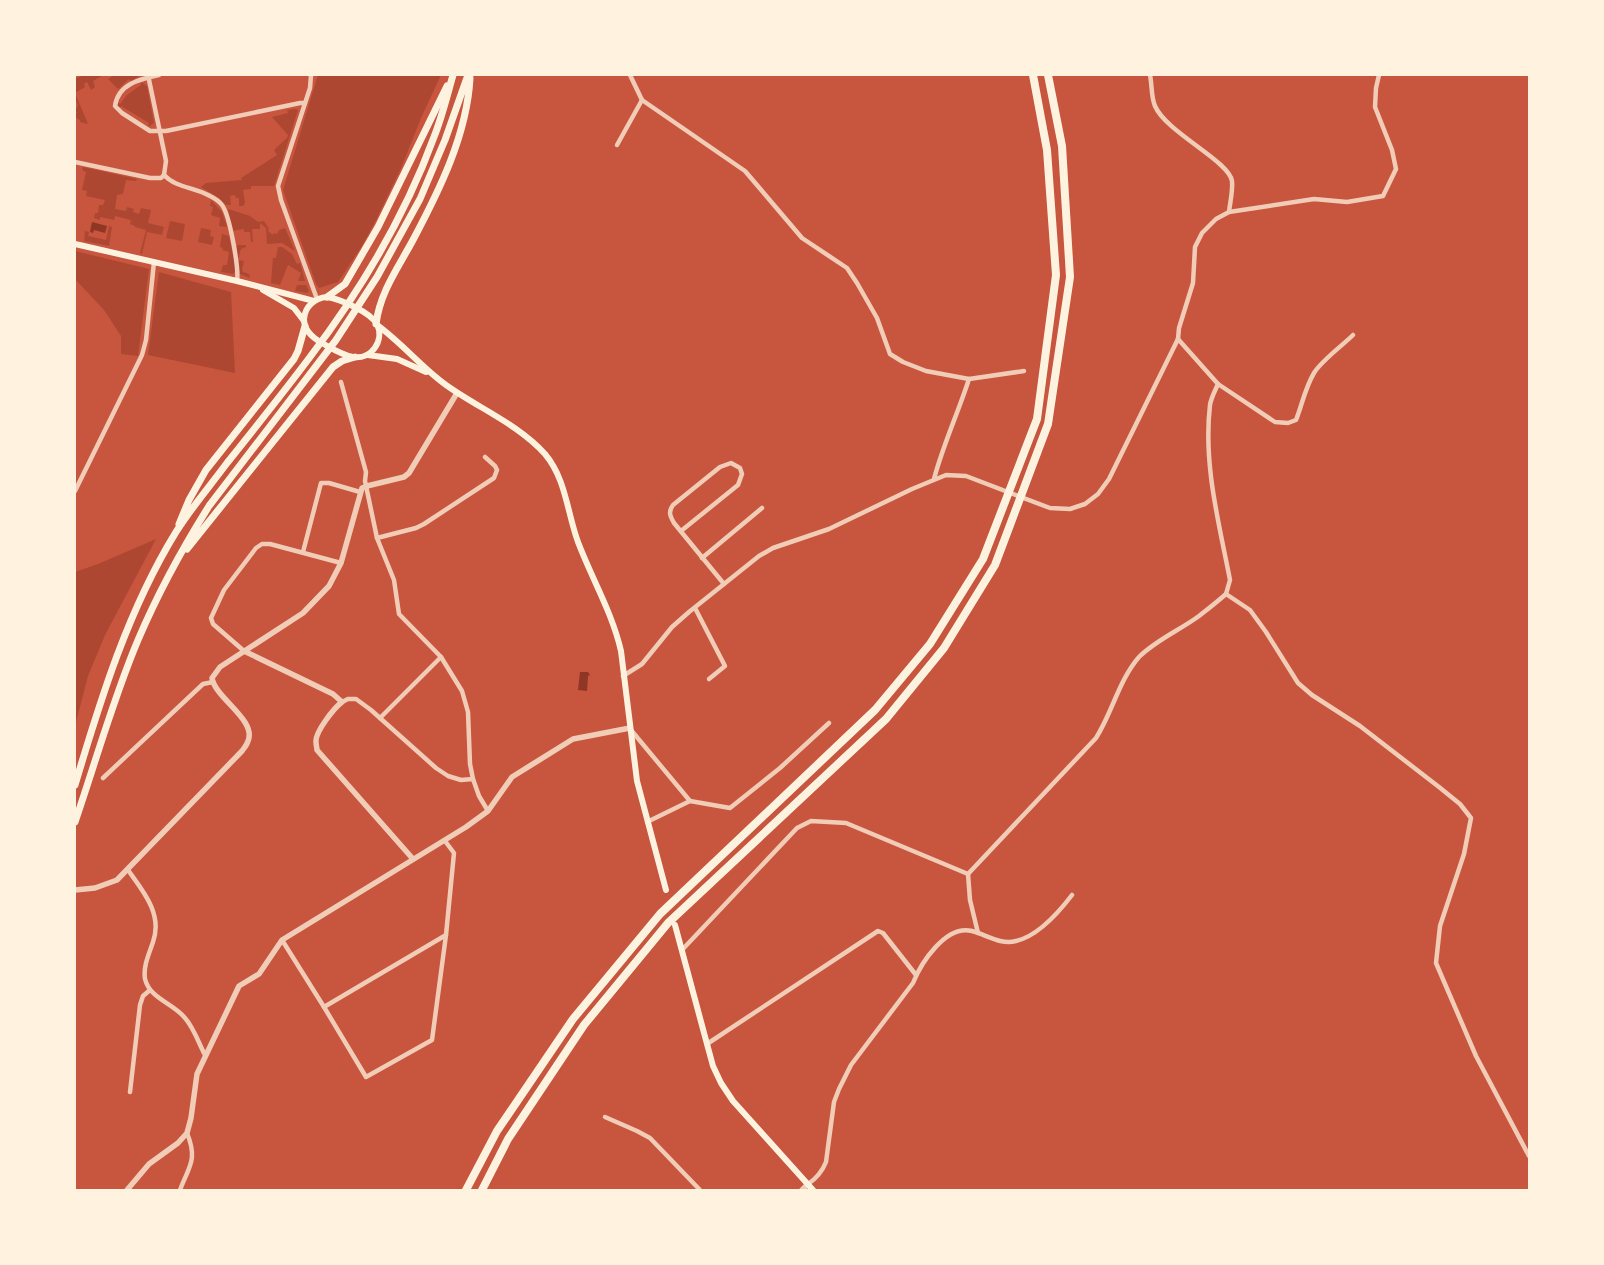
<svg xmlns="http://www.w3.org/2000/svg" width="1604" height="1265" viewBox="0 0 1604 1265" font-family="Karla,sans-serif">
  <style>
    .green { fill: #ae4732 }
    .water { fill: #8f3625 }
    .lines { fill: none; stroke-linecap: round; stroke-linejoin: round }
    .minor { stroke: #f1ccb7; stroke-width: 4.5 }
    .tertiary { stroke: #f1ccb7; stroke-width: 5.5 }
    .secondary { stroke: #fff3e0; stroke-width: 6 }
    .trunk { stroke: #fff3e0; stroke-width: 7 }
    .motorway { stroke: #fff3e0; stroke-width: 8 }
  </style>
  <rect width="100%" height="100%" fill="#c8553d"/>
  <g class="green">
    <polygon points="84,75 103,75 93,81 95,87 91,90 87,82 84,84 85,87 75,93 75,79"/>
    <polygon points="114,75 141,75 131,81 129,79 118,89 108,79"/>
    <polygon points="318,75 441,75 421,118 402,166 377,218 362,246 338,282 319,288 316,284 283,190"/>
    <polygon points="141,82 147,86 154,123 150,126 148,126 149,123 121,106 119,108 117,105 118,102 120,104 127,95 141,85"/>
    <polygon points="75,93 88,124 80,122 80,120 75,117 77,112 75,111 78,105 75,99"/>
    <polygon points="295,109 298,110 274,186 251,186 251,189 243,190 245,203 243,206 239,206 239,198 236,198 235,195 230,196 231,205 226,205 219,198 201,187 206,183 242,180 241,178 277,155 274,150 287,138 288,135 272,117 288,113 287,110"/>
    <polygon points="83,167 137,179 136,181 126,180 123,194 117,195 115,209 126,211 127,207 134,209 133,212 139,214 141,208 151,210 148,223 164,227 162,235 147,232 142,254 140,253 146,230 135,227 135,226 130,224 131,220 115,216 114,220 100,217 100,220 94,218 95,213 98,213 99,205 103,205 105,200 86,196 87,191 82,190 86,172 82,170"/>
    <polygon points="211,200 222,212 227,227 219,226 220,218 211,215 213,207 210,206"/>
    <polygon points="228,209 250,216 258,222 264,221 269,229 268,231 273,235 274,233 277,234 279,230 285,228 295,251 282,243 267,244 266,228 260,223 260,229 252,229 253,242 251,242 250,232 244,232 244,229 232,231"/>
    <polygon points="170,221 185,224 182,241 166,238"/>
    <polygon points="109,226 112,227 109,246 84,241 85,231 89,232 88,236 106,240"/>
    <polygon points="201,228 211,230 210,236 214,237 212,245 198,242"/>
    <polygon points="222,234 229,236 236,270 233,274 221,272 223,265 227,265 229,252 222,250 223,248 220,247"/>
    <polygon points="238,245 246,245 246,247 241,249 238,260 244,261 242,269 243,272 249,274 250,278 240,274 235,248"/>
    <polygon points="278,247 282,247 292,254 297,264 300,263 305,281 298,281 301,273 288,265 280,285 271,283 273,258 276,258"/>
    <polygon points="75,251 149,269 138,356 121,354 121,336 104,310 75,279"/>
    <polygon points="159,272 231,292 235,373 148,355"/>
    <polygon points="297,285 306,285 309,291 307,293 295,291"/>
    <polygon points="156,539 105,635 88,676 75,726 75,572 98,564"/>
  </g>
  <g class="water">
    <polygon points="92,222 107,226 105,233 94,230 93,233 90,232"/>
    <polygon points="580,672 588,672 590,675 588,676 587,691 578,690"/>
  </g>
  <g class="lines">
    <g class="minor">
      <polyline points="148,75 166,161 164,175"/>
      <path d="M 159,75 C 140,79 118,84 115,106 L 122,113 L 150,131 L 166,131 L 300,103 L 305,103"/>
      <polyline points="311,75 310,88 278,186 281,200 317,299"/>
      <polyline points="630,75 642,100 745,171 802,238 847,268 857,283 877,318 890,354 903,362 926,371 969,379"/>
      <path d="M 1150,75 C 1152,84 1151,97 1155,106 C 1166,132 1229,161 1232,181 C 1233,191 1230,203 1229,212"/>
      <polyline points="617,145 642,100"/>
      <polyline points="75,162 150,178 161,178 164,175"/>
      <path d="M 164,175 C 176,188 195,187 210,196 C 214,198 219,201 222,205 C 230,216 239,268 237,281"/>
      <path d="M 1178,339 L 1218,384 C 1215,391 1211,398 1210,405 C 1203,464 1219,523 1230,580 L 1226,594"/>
      <polyline points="341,382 366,472 365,481 377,538 394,580 399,614 441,657 462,691 468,712 470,764 473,779 479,796 488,811"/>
      <path d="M 1218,384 L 1275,422 L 1288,423 L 1296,420 C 1302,405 1305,388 1314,373 C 1321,361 1343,345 1353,335"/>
      <path d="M 934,479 C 943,445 958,413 969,379 L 1024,371"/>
      <polyline points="75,491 142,355 146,340 154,262"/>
      <path d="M 681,531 L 738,485 L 742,474 L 740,468 L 731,463 L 720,467 L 673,505 C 668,512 670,516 674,523 L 724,584"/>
      <polyline points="377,538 416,528 424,524 494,478 497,470 495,466 485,457"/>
      <polyline points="303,552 321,483 329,483 360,492"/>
      <polyline points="702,558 762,508"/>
      <polyline points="1226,594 1250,610 1266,632 1298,683 1312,695 1360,726 1439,787 1460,804 1471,818 1464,854 1440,926 1436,963 1476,1056 1529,1156"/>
      <polyline points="695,608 725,666 709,679"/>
      <polyline points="244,651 213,624 211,618 224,590 256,548 262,544 270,544 341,563"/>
      <polyline points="623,676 642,664 672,627 689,612 759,556 773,548 829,529 912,489 946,475 966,476 1050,508 1070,509 1085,504 1098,494 1109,479 1178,339 1179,328 1193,283 1195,247 1202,233 1216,219 1229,212 1314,199 1347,202 1383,196 1396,169 1392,150 1375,107 1376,88 1379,75"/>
      <polyline points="342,702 348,699 356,699 371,710 436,768 448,776 461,780 473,779"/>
      <polyline points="380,718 441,657"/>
      <polyline points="631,730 690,801 730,808 780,768 829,723"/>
      <polyline points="103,778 203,684 213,682"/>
      <polyline points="647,822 690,801"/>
      <path d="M 128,870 C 143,891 163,914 153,942 C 149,954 143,966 145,979 C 150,999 173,1003 185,1018 C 194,1028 199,1044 205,1055"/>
      <path d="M 968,874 L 1096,738 C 1112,713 1119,680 1139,657 C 1156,640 1180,630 1199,616 C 1208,609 1217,602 1226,594"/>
      <polyline points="968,874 970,900 978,933"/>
      <polyline points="282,940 324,1007 446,935 454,853 445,841"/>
      <polyline points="682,950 797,828 811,821 846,823 968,874"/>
      <polyline points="324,1007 366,1077 432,1040 446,935"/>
      <polyline points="707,1044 878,931 883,933 916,975"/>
      <polyline points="130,1092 140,1005 143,996 150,990"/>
      <polyline points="605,1117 637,1131 650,1138 700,1190"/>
      <path d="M 808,1184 C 817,1178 822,1172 826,1162 L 834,1102 L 839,1089 L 851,1065 L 913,983 C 921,963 946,924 972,931 C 987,935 1000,945 1016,941 C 1038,936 1059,912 1072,895"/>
      <path d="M 180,1190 C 189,1166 198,1160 187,1133"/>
    </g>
    <g class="tertiary">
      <path d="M 244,651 L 333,694 L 342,702 C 334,708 315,732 316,742 C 316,745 317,748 317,750 L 413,859"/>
      <path d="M 75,890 L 95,888 L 117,880 L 242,751 C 244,748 247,745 248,741 C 257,720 215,698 212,678 L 220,667 L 303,613 L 329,586 L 341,563 L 362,488 L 367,486 L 404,477 L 409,473 L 457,393"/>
      <polyline points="127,1190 149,1164 178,1143 187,1133 191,1118 197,1074 239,986 259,974 282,940 466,827 488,811 512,777 573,739 630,728"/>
      <polyline points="802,1190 808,1184"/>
    </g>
    <g class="secondary">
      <polyline points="75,244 237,281 314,301"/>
      <polyline points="263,290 294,308 304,321"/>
      <path d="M 327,297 C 340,299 370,312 377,324 C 385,341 371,360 353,357 C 342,355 331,348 322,343 C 313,338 304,330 304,319 C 305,306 315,298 327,297 Z"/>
      <path d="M 377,325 C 402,343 421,367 446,385 C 478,408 518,424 545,454 C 566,479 567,512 578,542 C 592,579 612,612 621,651 L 637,781 L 666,890"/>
      <polyline points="368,355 397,359 426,372"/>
      <polyline points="675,925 707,1044 713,1066 721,1083 733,1101 813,1190"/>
    </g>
    <g class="trunk">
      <polyline points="327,297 345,284 378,227 447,86"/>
      <path d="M 376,324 C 380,292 398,268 413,240 C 439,191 467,135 470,78"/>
      <polyline points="179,524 189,500 206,470 294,359 298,351 305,326"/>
      <polyline points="187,549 333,367 342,361 355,357"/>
      <path d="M 75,785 C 101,698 128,610 176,532 C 191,508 210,486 227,463 C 255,428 283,393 310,357 C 361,290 405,216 434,137 C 442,117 447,96 453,75"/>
      <path d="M 75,822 C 96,761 113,699 138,640 C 158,593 182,549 209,506 L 336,340 L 377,277 L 420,199 L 445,140 L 468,75"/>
    </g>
    <g class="motorway">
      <polyline points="466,1190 497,1131 573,1019 660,914 875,710 930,644 983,559 1037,419 1056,275 1047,150 1033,75"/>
      <polyline points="482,1190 508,1139 584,1025 668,923 886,719 944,648 995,565 1048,424 1070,277 1062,146 1048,75"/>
    </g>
  </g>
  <rect width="1604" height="1265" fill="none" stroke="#fff3e0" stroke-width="152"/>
</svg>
